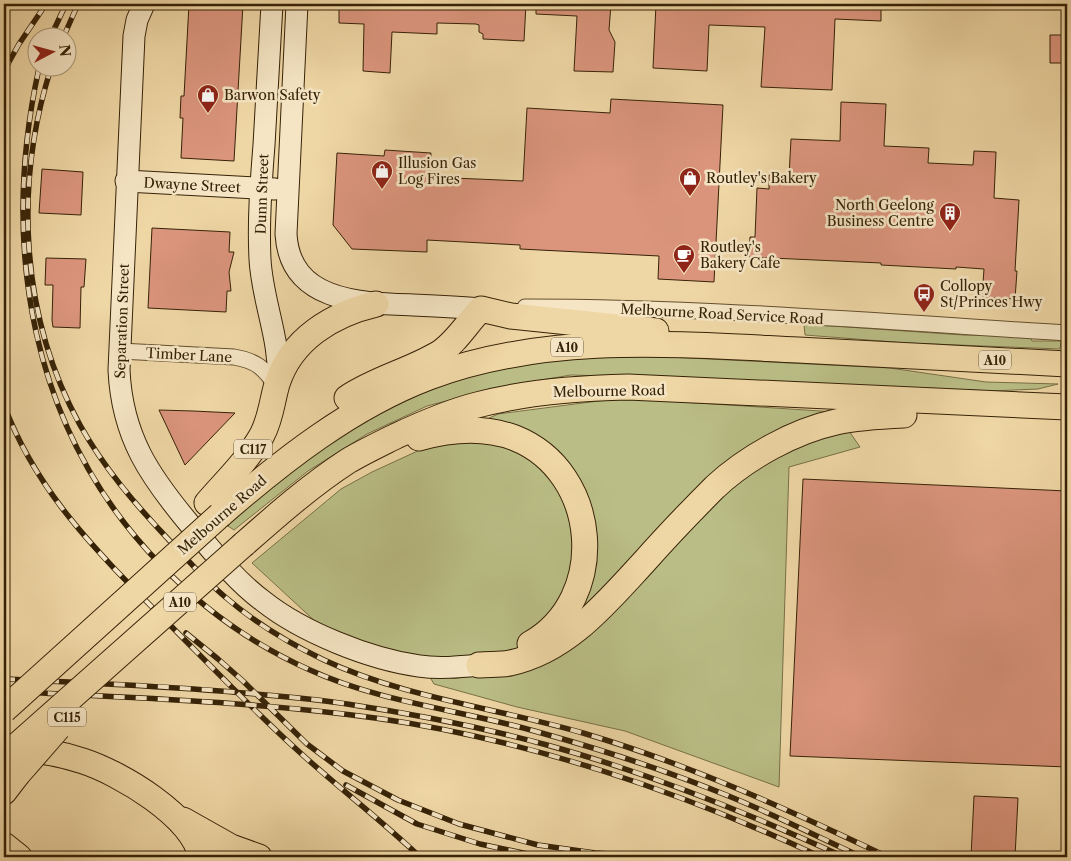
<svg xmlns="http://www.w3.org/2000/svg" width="1071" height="861" viewBox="0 0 1071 861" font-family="'Libre Caslon Text',serif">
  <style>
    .green { fill: #babe86; stroke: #787046 }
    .building { fill: #db957d; stroke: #362207 }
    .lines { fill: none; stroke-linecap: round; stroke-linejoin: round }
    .minor-casing { stroke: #644f2e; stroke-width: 17 }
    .secondary-casing { stroke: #362207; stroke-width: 23 }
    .trunk-casing { stroke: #362207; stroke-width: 27 }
    .minor { stroke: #f5e5c4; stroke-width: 15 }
    .secondary { stroke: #f5e5c4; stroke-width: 21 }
    .trunk { stroke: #efd7a5; stroke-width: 25 }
    .rail-casing { stroke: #362207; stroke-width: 5.5 }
    .rail { stroke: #f5e5c4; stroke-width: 4; stroke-dasharray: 11; stroke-linecap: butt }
    .trunk-bridge-casing { stroke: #362207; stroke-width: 27; stroke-linecap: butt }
    .trunk-bridge { stroke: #efd7a5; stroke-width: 25 }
    .labels { text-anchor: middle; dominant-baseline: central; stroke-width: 5; stroke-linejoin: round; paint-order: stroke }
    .shield { fill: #f5e5c4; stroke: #6f5c40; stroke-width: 1 }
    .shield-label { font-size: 12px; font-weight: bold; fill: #362207 }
    .poi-label { font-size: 14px; fill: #362207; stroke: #f5e5c4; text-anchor: start }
    .street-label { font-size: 14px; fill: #362207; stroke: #f5e5c4 }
  </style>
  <rect width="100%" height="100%" fill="#efd7a5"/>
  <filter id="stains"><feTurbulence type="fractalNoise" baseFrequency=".004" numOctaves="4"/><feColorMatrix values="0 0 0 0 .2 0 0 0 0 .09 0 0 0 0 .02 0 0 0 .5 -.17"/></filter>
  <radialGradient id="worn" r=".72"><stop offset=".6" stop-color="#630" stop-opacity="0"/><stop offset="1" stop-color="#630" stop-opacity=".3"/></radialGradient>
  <g class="green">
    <polygon points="804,324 963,335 1030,336 1032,341 1061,341 1060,349 907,343 805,335"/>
    <path d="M 615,356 L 668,357 L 890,368 L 986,382 L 1058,384 L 1038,389 L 991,391 L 740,380 L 571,375 L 499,387 L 427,406 L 367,434 L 308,471 L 234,530 L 228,526 C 272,478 326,442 384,412 C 411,398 439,385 468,376 C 516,362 565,359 615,356 Z"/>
    <polygon points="621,398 836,412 860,447 789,467 779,787 625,731 517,707 434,684 419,659 365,643 317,623 252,563 341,489 372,472 498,414"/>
  </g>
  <g class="building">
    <polygon points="189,4 243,4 234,161 181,158 183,118 180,118 181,96 184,96"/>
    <polygon points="339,4 526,4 524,41 483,39 483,34 479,32 479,25 476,24 437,23 437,34 392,32 390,73 363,71 364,24 339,23"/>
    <polygon points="536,4 611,4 609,30 615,42 613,72 574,71 577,16 536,14"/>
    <polygon points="656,4 881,4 881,21 835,19 832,90 761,87 765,27 709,25 707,71 653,68"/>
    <polygon points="1050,35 1063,35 1062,63 1050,63"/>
    <polygon points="611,99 723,105 714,282 658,279 659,256 520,249 520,245 427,240 427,252 352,249 333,225 337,153 384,156 385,150 431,153 430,177 523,181 527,108 610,113"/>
    <polygon points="841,102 886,104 884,146 929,148 928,163 973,165 974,151 996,152 994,198 1019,200 1015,271 1017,271 1015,299 982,297 984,269 956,267 956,269 881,265 881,263 749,257 750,237 755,237 757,188 769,189 769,175 789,176 791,139 840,141"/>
    <polygon points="42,169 83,172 81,215 39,213"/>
    <polygon points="152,228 230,232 229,252 234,252 229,272 231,291 227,291 226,312 148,308"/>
    <polygon points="46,258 86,259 84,287 81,287 80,328 53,327 52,320 53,285 45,285"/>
    <polygon points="159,410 193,411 235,413 185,465"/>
    <polygon points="803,479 1067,491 1067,767 790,756"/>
    <polygon points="974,796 1018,798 1015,857 971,857"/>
  </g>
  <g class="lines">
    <g class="minor-casing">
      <g id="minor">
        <path d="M 525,307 C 706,307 887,322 1067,333"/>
        <path d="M 120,351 L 234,357 C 257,361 264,368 277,387"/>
      </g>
    </g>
    <g class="secondary-casing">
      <g id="secondary">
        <path d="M 144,4 L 137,20 L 134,36 L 119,370 C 122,437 150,477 192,527 C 214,553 236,581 263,601 C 302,632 369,659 419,666 C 439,669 459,667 479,665"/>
        <path d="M 272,4 C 269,51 267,98 264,145 C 261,182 258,221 260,259 C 262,301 281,340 278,383"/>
        <path d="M 297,4 L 286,234 C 290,302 360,303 413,305 C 436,306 459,307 481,309"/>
        <polyline points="126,181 275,189"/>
      </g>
    </g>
    <g class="trunk-casing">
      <g id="trunk">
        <path d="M 347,398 C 375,379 409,371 438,354 C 456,343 467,323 481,309 L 511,316 L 656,331"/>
        <path d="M 419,438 C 451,429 483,426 515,438 C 600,472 610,599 530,644"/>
        <path d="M 207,503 C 226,481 248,460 262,435 C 271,418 272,401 277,384 C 291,339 333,314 376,304"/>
        <path d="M 220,515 C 282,461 352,406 429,377 C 547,333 675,344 798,350 C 888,355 977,359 1067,364"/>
        <path d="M 244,544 C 277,515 311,485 348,461 C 363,452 380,444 396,436 C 422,424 449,412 477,405 C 526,392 577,388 628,387 L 1067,407"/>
        <path d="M 479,665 C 489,664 500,665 510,663 C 567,651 606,603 644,562 C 667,536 691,511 715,487 C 746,458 794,431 836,422 C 858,417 881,416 904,415"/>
        <path d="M 19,749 C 40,750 62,754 83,761 C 120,773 193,816 201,857"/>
        <polyline points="4,792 17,775"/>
        <polyline points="183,820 231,847 259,857"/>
        <polyline points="4,845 19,857"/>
      </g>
    </g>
    <use href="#minor" class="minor"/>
    <use href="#secondary" class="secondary"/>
    <use href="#trunk" class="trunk"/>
    <g class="rail-casing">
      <g id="rail">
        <polyline points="50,38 66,4"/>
        <polyline points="63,38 78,4"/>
        <path d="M 39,68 C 0,246 30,431 161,565 C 203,609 254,645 310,670 C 382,703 462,710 538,732 C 603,750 668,771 731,797 C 775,815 818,837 862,857"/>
        <path d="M 51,68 C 14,184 20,316 80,425 C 104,468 135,504 169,540 C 187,559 204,579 224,596 C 254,622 288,643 324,660 C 405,698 497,708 583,733 C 691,765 787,809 888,857"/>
        <polyline points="4,71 19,44 46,4"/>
        <path d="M 4,405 C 37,493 98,553 163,618 C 206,661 249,706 295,748 C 335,785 380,819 420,857"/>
        <polyline points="186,633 218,659 243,681 307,744 343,771 398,800 459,824 538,845 595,853 653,857"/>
        <path d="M 4,679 C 88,683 172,686 256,694 C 286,697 317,699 347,704 C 414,714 481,727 547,745 C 649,773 748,813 844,857"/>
        <path d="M 4,691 C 127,698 252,701 375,718 C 527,739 682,792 821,857"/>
        <polyline points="346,785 417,824 480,844 542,857"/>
      </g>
    </g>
    <use href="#rail" class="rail"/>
    <g class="trunk-bridge-casing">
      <g id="trunk-bridge">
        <polyline points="4,710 220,515"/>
        <polyline points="4,757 244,544"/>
        <polyline points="17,775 58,728"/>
      </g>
    </g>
    <use href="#trunk-bridge" class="trunk-bridge"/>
  </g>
  <defs>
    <g id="shop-pin" transform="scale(1.125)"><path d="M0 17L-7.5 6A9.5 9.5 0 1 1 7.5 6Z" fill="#8f2418" stroke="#f5e5c4"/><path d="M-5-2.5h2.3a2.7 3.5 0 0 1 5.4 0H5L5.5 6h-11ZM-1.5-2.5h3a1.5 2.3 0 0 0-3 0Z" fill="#fff"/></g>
    <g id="building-pin" transform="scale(1.125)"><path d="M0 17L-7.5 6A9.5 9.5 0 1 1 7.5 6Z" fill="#8f2418" stroke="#f5e5c4"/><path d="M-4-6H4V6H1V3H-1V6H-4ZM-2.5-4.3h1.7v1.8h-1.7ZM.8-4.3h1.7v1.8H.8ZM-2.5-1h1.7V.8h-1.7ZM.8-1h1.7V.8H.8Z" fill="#fff"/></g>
    <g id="cafe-pin" transform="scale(1.125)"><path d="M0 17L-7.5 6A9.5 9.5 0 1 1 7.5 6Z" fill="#8f2418" stroke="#f5e5c4"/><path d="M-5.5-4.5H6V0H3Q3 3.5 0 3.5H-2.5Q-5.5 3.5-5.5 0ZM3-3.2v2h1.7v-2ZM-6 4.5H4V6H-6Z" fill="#fff"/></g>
    <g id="bus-pin" transform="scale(1.125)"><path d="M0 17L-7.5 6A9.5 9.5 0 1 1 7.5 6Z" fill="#8f2418" stroke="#f5e5c4"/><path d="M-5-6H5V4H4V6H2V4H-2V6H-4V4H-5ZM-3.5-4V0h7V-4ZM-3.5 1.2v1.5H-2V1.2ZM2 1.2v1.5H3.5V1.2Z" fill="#fff"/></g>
  </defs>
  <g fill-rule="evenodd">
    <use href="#shop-pin" x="208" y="95"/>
    <use href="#shop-pin" x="382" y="171"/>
    <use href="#shop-pin" x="690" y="178"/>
    <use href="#building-pin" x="950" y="213"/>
    <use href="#cafe-pin" x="684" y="255"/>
    <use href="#bus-pin" x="924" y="294"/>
  </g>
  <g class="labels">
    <g class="shield">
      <rect x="551" y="337.5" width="32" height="19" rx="4"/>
      <rect x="979" y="350.5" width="32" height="19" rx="4"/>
      <rect x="234" y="439.5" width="38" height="19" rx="4"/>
      <rect x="164" y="592.5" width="32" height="19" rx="4"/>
      <rect x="48" y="707.5" width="38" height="19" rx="4"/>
    </g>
    <g class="shield-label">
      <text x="567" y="347">A10</text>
      <text x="995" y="360">A10</text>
      <text x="253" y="449">C117</text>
      <text x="180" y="602">A10</text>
      <text x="67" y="717">C115</text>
    </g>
    <g class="poi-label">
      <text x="224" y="95">Barwon Safety</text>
      <text x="398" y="163">Illusion Gas<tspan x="398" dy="16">Log Fires</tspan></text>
      <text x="706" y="178">Routley's Bakery</text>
      <text x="934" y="205" text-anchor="end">North Geelong<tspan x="934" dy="16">Business Centre</tspan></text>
      <text x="700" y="247">Routley's<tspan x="700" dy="16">Bakery Cafe</tspan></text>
      <text x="940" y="286">Collopy<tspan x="940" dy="16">St/Princes Hwy</tspan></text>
    </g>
    <g class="street-label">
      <text transform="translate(192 185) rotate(3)">Dwayne Street</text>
      <text transform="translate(262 194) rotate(-88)">Dunn Street</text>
      <text transform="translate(722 314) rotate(3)">Melbourne Road Service Road</text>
      <text transform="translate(122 321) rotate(-88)">Separation Street</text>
      <text transform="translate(189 355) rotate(3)">Timber Lane</text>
      <text transform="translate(609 391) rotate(-1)">Melbourne Road</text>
      <text transform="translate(222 515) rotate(-41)">Melbourne Road</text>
    </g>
  </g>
  <rect width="1071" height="861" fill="none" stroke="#efd7a5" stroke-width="20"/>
  <rect x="5" y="5" width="1061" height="851" fill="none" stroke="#362207" stroke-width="2.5"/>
  <rect x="10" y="10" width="1051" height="841" fill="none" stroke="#362207"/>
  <g transform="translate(52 52) rotate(84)"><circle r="24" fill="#f5e5c4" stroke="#a99778"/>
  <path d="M0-4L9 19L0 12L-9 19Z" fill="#8f2418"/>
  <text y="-8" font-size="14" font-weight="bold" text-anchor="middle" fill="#362207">N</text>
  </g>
  <rect width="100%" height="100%" filter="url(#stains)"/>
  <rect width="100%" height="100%" fill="url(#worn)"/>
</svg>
